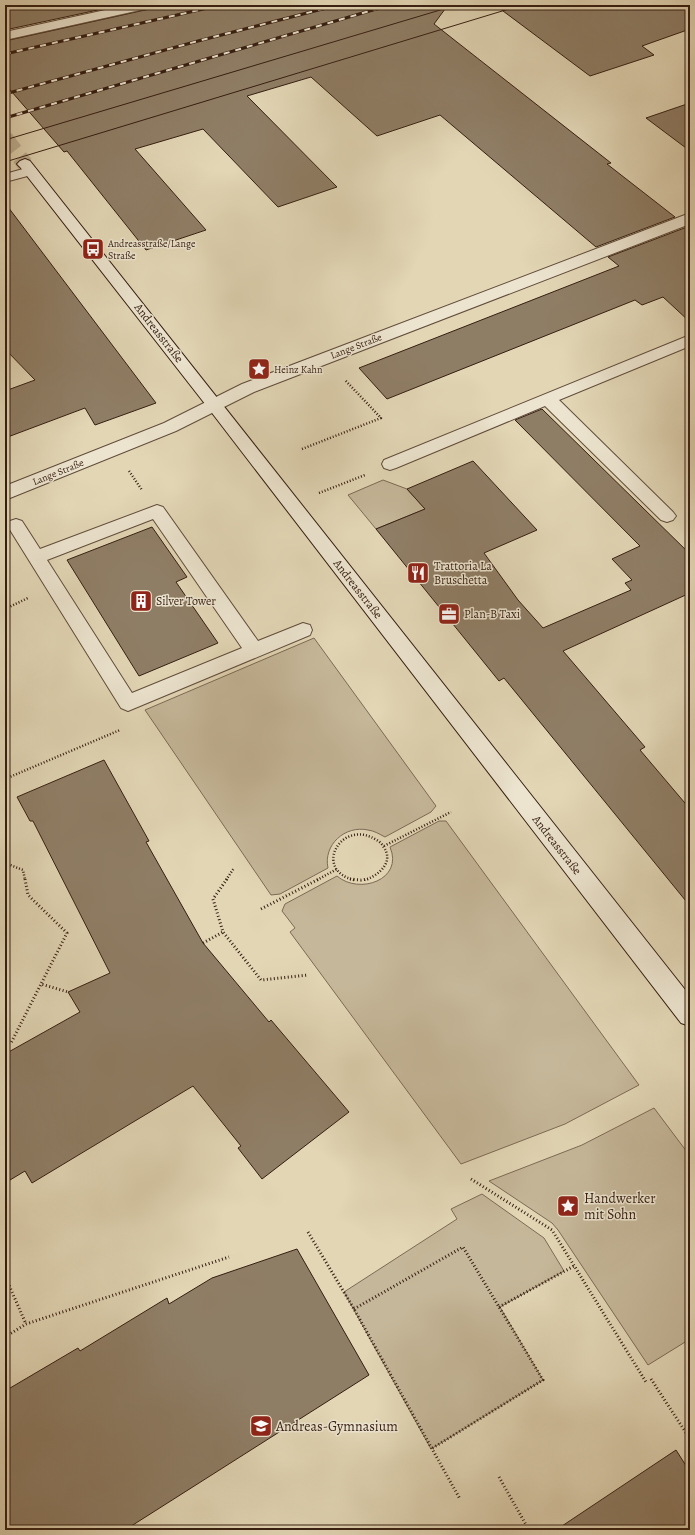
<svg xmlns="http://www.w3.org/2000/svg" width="695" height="1535" viewBox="0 0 695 1535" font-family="Alegreya,serif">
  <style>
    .green { fill: #c5b799; stroke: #7d6a55 }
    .building { fill: #8f7e66; stroke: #351e11 }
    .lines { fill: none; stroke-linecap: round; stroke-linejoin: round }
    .secondary-tunnel { stroke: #bfb194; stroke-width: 16; stroke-dasharray: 16 8; stroke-linecap: butt }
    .lane-casing { stroke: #604c3a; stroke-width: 2 }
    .street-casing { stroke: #604c3a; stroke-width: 2 }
    .secondary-casing { stroke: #351e11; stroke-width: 2 }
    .path-far1 { stroke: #351e11; stroke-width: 2.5; stroke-dasharray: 1 2; stroke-linecap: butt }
    .path { stroke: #351e11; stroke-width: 3; stroke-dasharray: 1 2.5; stroke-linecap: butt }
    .lane { fill: #ece4cf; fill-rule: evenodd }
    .street { fill: #ece4cf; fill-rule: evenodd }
    .secondary { fill: #ece4cf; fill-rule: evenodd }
    .tram { stroke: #351e11; stroke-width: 1 }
    .rail-casing { stroke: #351e11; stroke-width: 3 }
    .rail { stroke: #ece4cf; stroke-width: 2; stroke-dasharray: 6; stroke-linecap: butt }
    .labels { text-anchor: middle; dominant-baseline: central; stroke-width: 3; stroke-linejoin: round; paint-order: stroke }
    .far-poi-label { font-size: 10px; fill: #351e11; stroke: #ece4cf; text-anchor: start }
    .far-street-label { font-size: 10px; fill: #351e11; stroke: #ece4cf }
    .street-label { font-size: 12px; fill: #351e11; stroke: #ece4cf }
    .poi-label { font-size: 12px; fill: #351e11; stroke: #ece4cf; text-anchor: start }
    .near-poi-label { font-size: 14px; fill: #351e11; stroke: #ece4cf; text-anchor: start }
  </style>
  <rect width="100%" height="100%" fill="#e2d6b5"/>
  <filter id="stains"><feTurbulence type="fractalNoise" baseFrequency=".005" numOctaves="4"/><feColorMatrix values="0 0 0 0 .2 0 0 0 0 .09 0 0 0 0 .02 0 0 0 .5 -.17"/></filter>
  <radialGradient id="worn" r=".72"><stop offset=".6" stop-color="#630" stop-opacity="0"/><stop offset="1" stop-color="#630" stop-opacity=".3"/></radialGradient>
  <g class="green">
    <polygon points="383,480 407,489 425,509 376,529 348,495"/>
    <path d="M 314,638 L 436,806 L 431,812 L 385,837 C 379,834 375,831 368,830 C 345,825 323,845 328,868 L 280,894 L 271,895 L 145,710 Z"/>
    <path d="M 439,821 L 446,821 L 639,1085 L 565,1124 L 461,1164 L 290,932 L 295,928 L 282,911 L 285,904 L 337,876 C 359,895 404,880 390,847 Z"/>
    <polygon points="654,1108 690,1156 690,1339 648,1365 558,1230 552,1223 489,1181 582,1145"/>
    <polygon points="482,1194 544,1238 564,1271 500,1307 543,1380 431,1449 344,1292 457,1219 451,1209"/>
  </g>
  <g class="building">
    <polygon points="5,5 121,5 5,30"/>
    <polygon points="152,5 448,5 434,24 611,163 607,164 675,217 596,247 440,115 377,136 311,77 247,96 337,187 278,207 203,129 135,149 206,230 146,250 67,151 64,152 5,84 5,41 145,10 150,9"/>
    <polygon points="495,5 690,5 690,29 642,46 654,55 590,76"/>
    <polygon points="690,103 690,151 646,118"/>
    <polygon points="5,203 156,403 95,425 85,408 5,438 5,391 35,380 5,349"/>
    <polygon points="687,227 690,229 690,322 663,297 642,305 635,300 387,399 359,368 619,266 608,257"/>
    <polygon points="542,409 690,554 690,593 563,651 645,747 640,750 690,809 690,906 504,678 499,681 376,529 425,509 407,489 473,461 537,530 484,553 518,600 543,628 631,590 625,583 632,580 612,559 640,546 515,420"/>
    <polygon points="152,527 187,577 176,582 218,643 139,676 67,560"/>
    <polygon points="104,760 149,841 146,842 203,943 269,1022 271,1020 349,1112 262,1179 238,1148 241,1146 193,1086 32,1183 25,1171 5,1183 5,1054 80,1012 68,992 110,973 33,821 30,821 17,797"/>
    <polygon points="297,1249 369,1375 125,1530 5,1530 5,1391 78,1348 80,1351 167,1298 169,1304 212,1278"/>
    <polygon points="676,1450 690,1472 690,1530 556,1530"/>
  </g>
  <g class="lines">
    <polyline class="secondary-tunnel" points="5,138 25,164"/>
    <g class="lane-casing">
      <g id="lane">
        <polygon points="128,5 151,5 149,8 145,9 5,40 5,32"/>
        <polygon points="30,167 35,168 37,171 35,174 5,182 5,174"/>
        <polygon points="690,335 690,346 559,400 673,512 676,516 673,520 667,522 661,520 545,406 396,468 390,470 384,468 382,464 384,460"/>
        <path d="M 157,505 L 163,507 L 258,641 L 303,623 L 310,625 L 312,630 L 310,635 L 128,711 L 121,708 L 7,525 L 10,521 L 16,519 L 22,521 L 40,549 ZM 153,519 L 242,648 L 132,693 L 47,560 Z"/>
      </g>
    </g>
    <g class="street-casing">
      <polygon id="street" points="690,213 690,224 254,392 176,431 5,500 5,486 164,423 242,384"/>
    </g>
    <g class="secondary-casing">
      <polygon id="secondary" points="25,159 30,161 690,996 690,1026 681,1023 209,409 20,167 17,164 20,161"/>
    </g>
    <g class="path-far1">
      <polyline points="302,449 381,418 345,380"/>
      <polyline points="129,471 142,490"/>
      <polyline points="319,493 365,475"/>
      <polyline points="5,609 28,598"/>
      <polyline points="5,779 120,730"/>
      <polyline points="384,846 451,812"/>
      <polyline points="5,863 23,870 25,880"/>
      <polyline points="226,880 234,868"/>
      <polyline points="317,880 337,869"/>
      <path d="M 354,880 C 314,870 339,823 371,837 C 375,839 380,841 383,846 C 395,862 379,875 365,880"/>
    </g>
    <g class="path">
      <polyline points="25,879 28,895 67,933 41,984 68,992"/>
      <polyline points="227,879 213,899 223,932 261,980 308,975"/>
      <polyline points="350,879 361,880 368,879"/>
      <polyline points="261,909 319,879"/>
      <polyline points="203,943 223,932"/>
      <polyline points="5,1043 11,1043 41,984"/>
      <polyline points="471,1179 552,1230 646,1382"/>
      <polyline points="308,1232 354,1309 460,1499"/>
      <polyline points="5,1276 26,1324"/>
      <polyline points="499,1307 574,1266"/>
      <polyline points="354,1309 463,1247 543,1380 431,1449"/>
      <polyline points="5,1337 26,1324 229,1257"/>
      <polyline points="651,1379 690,1439"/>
      <polyline points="499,1477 529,1530"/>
    </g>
    <use href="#lane" class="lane"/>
    <use href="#street" class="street"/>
    <use href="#secondary" class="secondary"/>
    <g class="tram">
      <polyline points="5,140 457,5"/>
      <polyline points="5,162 522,5"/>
    </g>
    <g class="rail-casing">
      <g id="rail">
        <polyline points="5,54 221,5"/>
        <polyline points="5,94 198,41 338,5"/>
        <polyline points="5,118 390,5"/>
      </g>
    </g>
    <use href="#rail" class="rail"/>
  </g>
  <defs>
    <g id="bus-square" transform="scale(1.15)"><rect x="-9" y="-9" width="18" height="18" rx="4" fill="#8f2418" stroke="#ece4cf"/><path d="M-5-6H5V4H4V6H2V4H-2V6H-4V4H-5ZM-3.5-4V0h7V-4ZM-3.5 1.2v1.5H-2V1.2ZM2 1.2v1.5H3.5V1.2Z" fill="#fff"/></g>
    <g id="sight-square" transform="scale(1.15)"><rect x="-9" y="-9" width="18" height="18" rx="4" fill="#8f2418" stroke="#ece4cf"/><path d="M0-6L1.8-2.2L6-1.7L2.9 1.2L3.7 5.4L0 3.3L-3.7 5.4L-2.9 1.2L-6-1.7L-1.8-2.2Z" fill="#fff"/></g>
    <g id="restaurant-square" transform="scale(1.15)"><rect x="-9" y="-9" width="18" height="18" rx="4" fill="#8f2418" stroke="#ece4cf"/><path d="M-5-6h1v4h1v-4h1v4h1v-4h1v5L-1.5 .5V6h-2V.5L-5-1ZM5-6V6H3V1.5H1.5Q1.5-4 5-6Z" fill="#fff"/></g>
    <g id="building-square" transform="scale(1.15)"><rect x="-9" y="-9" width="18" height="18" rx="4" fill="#8f2418" stroke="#ece4cf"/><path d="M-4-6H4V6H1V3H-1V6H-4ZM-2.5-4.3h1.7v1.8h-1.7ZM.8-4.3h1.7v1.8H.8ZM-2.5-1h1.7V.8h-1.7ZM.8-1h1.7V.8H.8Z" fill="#fff"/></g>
    <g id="office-square" transform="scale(1.15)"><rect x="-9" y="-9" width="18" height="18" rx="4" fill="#8f2418" stroke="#ece4cf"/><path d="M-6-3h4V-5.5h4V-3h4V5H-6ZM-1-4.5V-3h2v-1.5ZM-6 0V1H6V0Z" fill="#fff"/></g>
    <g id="school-square" transform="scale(1.15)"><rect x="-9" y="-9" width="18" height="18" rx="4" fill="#8f2418" stroke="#ece4cf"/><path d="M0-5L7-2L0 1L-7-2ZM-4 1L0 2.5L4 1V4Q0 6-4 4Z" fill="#fff"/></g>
  </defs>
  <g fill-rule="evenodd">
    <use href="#bus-square" x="93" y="249"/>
    <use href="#sight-square" x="259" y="369"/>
    <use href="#restaurant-square" x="418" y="573"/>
    <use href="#building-square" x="141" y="601"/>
    <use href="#office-square" x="449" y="614"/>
    <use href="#sight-square" x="568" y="1206"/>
    <use href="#school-square" x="261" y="1426"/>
  </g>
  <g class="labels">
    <g class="far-poi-label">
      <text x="108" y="243">Andreasstraße/Lange<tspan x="108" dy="12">Straße</tspan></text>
      <text x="274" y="369">Heinz Kahn</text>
    </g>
    <g class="far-street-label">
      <text transform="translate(356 346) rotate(-21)">Lange Straße</text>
      <text transform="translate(58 472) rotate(-22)">Lange Straße</text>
    </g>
    <g class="street-label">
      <text transform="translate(159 333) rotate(52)">Andreasstraße</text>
      <text transform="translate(358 589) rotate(52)">Andreasstraße</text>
      <text transform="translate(557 845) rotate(52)">Andreasstraße</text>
    </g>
    <g class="poi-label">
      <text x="434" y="566">Trattoria La<tspan x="434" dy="14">Bruschetta</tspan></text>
      <text x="156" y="601">Silver Tower</text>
      <text x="464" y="614">Plan-B Taxi</text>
    </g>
    <g class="near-poi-label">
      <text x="584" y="1198">Handwerker<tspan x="584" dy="16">mit Sohn</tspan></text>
      <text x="276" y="1426">Andreas-Gymnasium</text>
    </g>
  </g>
  <rect width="695" height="1535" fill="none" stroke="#e2d6b5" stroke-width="20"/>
  <rect x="6" y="6" width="683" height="1523" fill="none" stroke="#351e11" stroke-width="2"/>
  <rect x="10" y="10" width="675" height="1515" fill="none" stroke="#351e11"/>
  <rect width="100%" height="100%" filter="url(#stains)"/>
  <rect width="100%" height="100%" fill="url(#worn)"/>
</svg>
